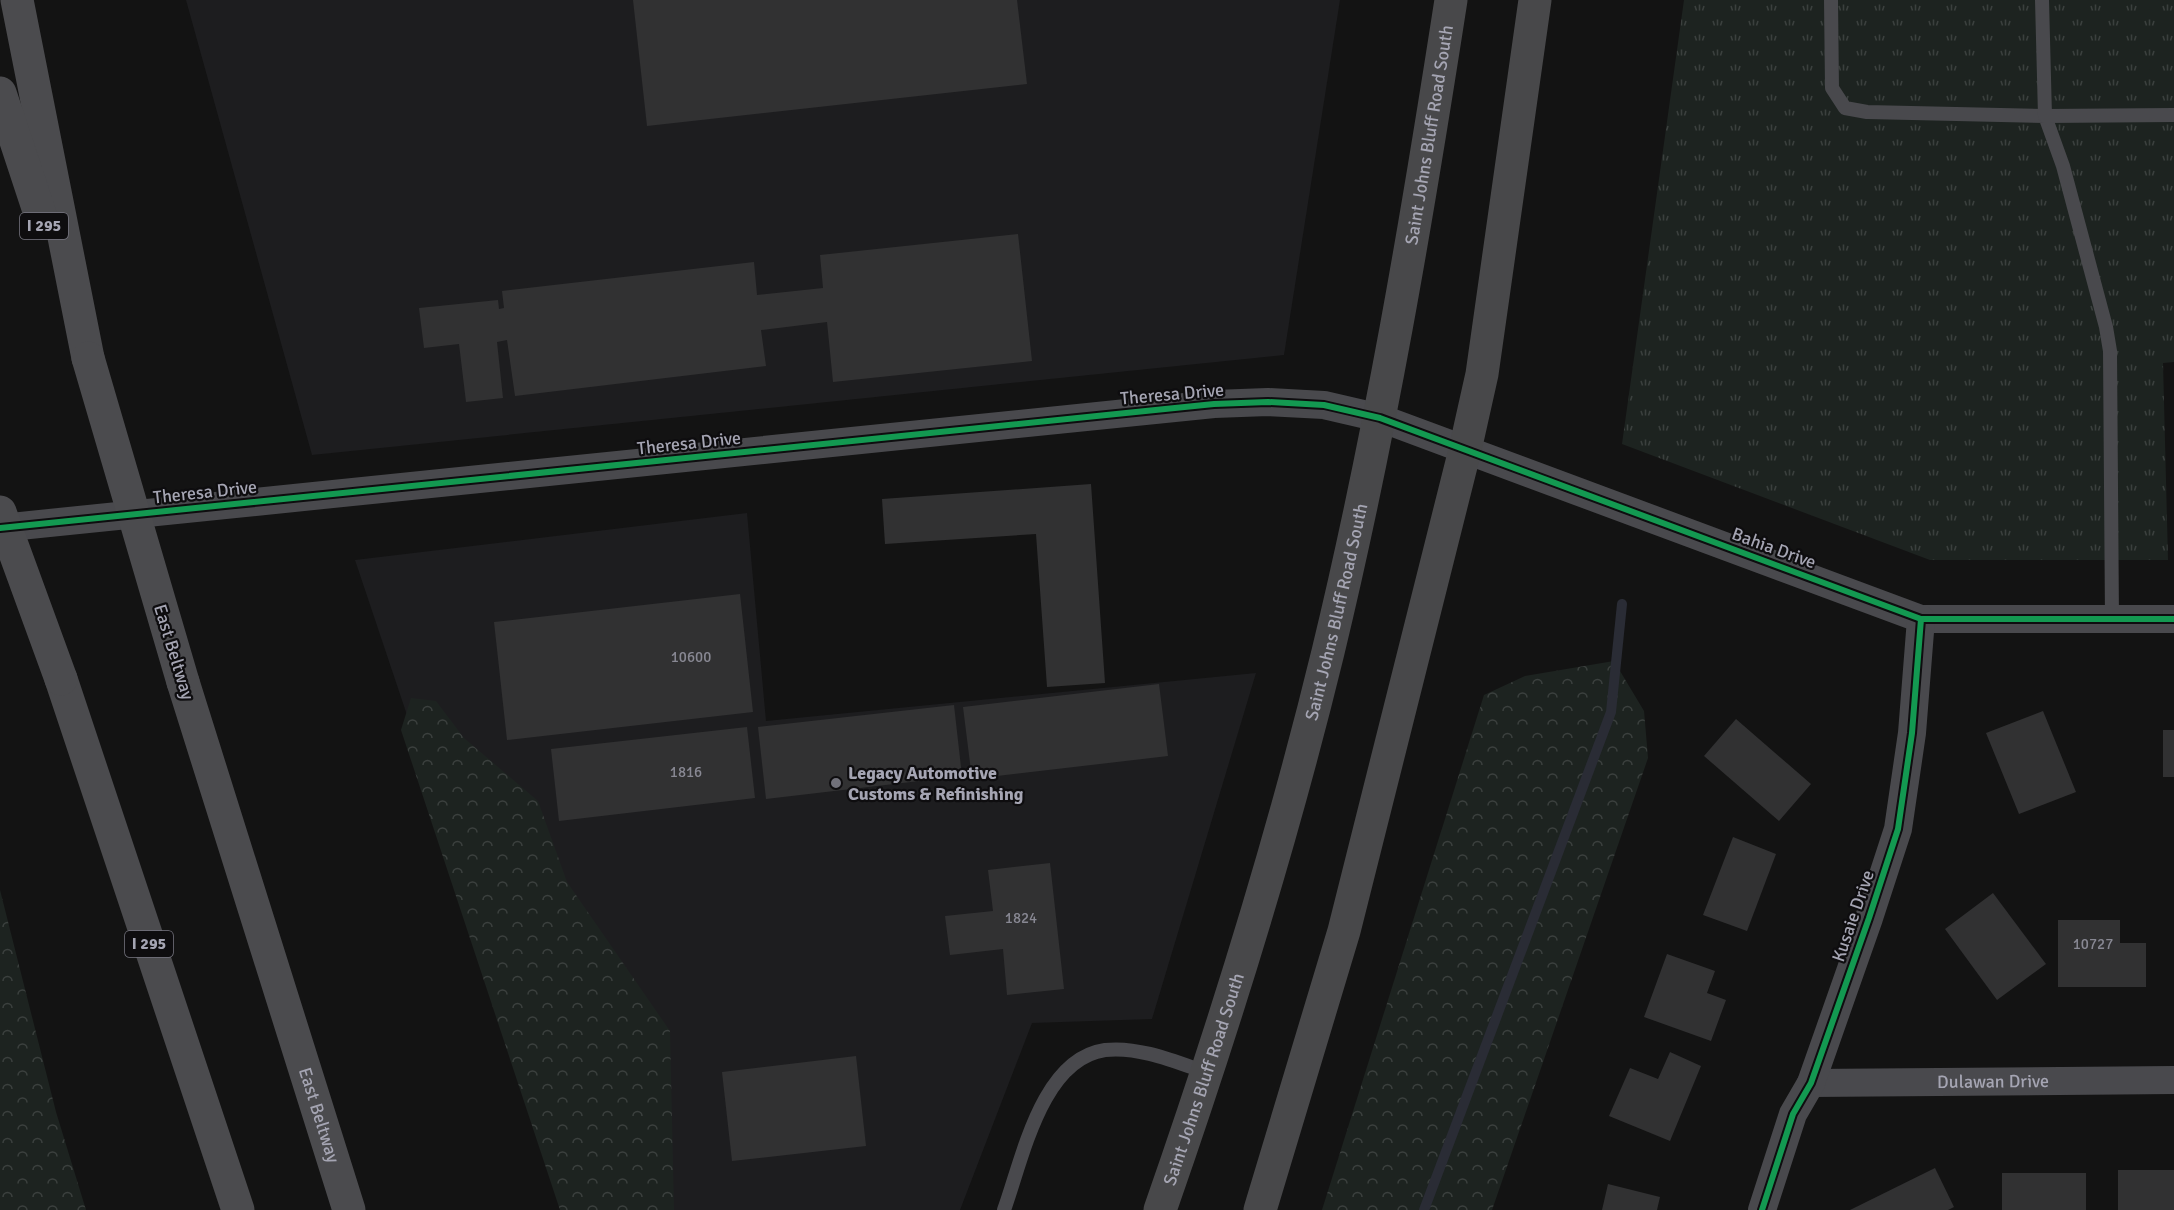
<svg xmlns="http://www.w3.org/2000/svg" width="2174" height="1210" viewBox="0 0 2174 1210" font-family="Signika,sans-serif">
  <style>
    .built { fill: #1d1d1f }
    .grass { fill: url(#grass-tufts) }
    .forest { fill: url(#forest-crowns) }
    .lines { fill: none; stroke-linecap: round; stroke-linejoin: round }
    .stream { stroke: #2a2c35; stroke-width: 10 }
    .building { fill: #313132 }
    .service { stroke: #49494d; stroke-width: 14 }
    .minor { stroke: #49494d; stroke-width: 28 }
    .secondary { stroke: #48484a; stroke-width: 33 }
    .motorway { stroke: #4b4b4e; stroke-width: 33 }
    .motorway-bridge { stroke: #4b4b4e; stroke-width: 33 }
    .cycleway-casing { stroke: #0e0d0f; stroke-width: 10 }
    .cycleway { stroke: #139951; stroke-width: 6 }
    .poi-dot { fill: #72727b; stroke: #0e0d0f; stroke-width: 2 }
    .labels { text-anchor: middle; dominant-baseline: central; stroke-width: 4.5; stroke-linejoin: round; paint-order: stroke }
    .number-label { font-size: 15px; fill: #888893 }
    .shield { fill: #0e0d0f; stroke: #787782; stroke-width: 1.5 }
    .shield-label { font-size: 16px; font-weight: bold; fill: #a5a5b3 }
    .street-label { font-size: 18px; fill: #a5a5b3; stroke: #0e0d0f }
    .poi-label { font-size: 18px; font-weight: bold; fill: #a5a5b3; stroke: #0e0d0f; text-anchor: start }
  </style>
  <defs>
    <pattern id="grass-tufts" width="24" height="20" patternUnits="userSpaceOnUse" patternTransform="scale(1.5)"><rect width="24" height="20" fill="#1d2320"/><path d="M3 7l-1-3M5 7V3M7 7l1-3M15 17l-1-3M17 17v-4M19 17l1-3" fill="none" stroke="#3b403e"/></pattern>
    <pattern id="forest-crowns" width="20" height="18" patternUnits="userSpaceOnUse" patternTransform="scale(1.5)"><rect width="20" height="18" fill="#1d2320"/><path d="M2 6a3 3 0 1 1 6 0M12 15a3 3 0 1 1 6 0" fill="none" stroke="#3b403e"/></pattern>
  </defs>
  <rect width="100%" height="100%" fill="#131313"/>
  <g class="built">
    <polygon points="186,0 1340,0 1284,355 312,455"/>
    <polygon points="747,513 766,721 1256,673 1152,1019 1032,1023 960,1210 573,1210 355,560"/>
  </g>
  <polygon class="grass" points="1684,0 2174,0 2174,362 2163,363 2168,560 1930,560 1622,444"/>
  <g class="forest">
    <polygon points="1614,661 1644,711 1648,758 1492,1210 1322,1210 1484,695 1525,676"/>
    <polygon points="411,698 436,701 464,738 538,801 567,882 670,1031 674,1210 560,1210 401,730"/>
    <polygon points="0,890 56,1112 86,1210 0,1210"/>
  </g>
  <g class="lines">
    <polyline class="stream" points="1424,1210 1611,712 1622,604"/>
  </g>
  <g class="building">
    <polygon points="633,0 1017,0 1027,84 647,126"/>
    <polygon points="1018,234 1032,361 833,382 827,322 761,330 766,366 515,396 507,340 497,342 503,398 466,402 459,344 424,348 419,308 498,300 499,309 504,308 502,291 754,262 757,295 823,288 820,255"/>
    <polygon points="1091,484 1105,683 1047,687 1036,534 885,544 882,499"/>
    <polygon points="740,594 753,712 507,740 494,622"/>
    <polygon points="1159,684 1168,756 972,779 963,707"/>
    <polygon points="954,705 962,776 766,799 758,727"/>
    <polygon points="2043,711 2076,792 2019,814 1986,733"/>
    <polygon points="1736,719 1811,784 1779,821 1704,756"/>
    <polygon points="747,727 755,798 559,821 551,749"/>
    <rect x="2163" y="730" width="11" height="47"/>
    <polygon points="1733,837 1776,854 1747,931 1703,915"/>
    <polygon points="1050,863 1064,989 1007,995 1003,949 950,955 945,916 993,911 988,870"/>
    <polygon points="1993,893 2046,964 1997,1000 1945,929"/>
    <polygon points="2058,920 2120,920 2120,943 2146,943 2146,987 2058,987"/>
    <polygon points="1667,954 1715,971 1707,993 1726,1000 1711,1041 1644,1017"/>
    <polygon points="1670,1052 1701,1066 1670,1141 1609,1116 1630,1068 1658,1079"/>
    <polygon points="856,1056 866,1146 732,1161 722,1072"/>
    <polygon points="1935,1168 1954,1207 1948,1210 1850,1210"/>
    <rect x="2118" y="1170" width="56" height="40"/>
    <rect x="2002" y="1173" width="84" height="37"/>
    <polygon points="1608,1184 1660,1197 1657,1210 1602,1210"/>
  </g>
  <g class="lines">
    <g class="service">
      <polyline points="1831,0 1832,88 1845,108 1867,112 2045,116 2063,166 2106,327 2110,351 2112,620"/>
      <polyline points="2042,0 2045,116 2174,115"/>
      <path d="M 1004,1210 C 1022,1161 1041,1059 1105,1050 C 1139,1046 1176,1062 1208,1073"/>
    </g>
    <g class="minor">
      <polyline points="0,528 1214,404 1268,402 1324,405 1380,418 1921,619 2174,619"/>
      <path id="s1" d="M 1811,1083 L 2174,1080"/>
      <polyline points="1762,1210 1793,1114 1811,1083 1869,918 1898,829 1912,733 1921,619"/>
    </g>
    <g class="secondary">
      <path id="s2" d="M 1160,1210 C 1224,1027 1282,841 1328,652 C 1380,437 1417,219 1451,0"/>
      <polyline points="1260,1210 1344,931 1465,450 1482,374 1535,0"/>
    </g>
    <g class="motorway">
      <polyline points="17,0 88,358"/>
      <polyline points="0,93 43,223"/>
      <polyline points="61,679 238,1210"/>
      <path id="s3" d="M 183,682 L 349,1210"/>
    </g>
    <g class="motorway-bridge">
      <polyline points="88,358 183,682"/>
      <polyline points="0,512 61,679"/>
    </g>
    <g class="cycleway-casing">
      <g id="cycleway">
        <polyline points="0,528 1214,404 1268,402 1324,405 1380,418 1921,619 2174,619"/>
        <polyline points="1762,1210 1793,1114 1811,1083 1869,918 1898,829 1912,733 1921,619"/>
      </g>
    </g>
    <use href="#cycleway" class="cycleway"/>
  </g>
  <circle class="poi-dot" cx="836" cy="783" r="6"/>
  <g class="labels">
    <g class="number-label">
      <text x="691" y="657">10600</text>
      <text x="686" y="772">1816</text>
      <text x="1021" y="918">1824</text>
      <text x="2093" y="944">10727</text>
    </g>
    <g class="shield">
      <rect x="20" y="213" width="48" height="26" rx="4.5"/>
      <rect x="125" y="931" width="48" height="26" rx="4.5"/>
    </g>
    <g class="shield-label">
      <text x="44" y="226">I 295</text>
      <text x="149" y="944">I 295</text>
    </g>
    <g class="street-label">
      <text stroke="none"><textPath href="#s2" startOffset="1110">Saint Johns Bluff Road South</textPath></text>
      <text transform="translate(1172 394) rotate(-5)">Theresa Drive</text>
      <text transform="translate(689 443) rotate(-6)">Theresa Drive</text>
      <text transform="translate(205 492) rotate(-6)">Theresa Drive</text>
      <text transform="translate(1774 548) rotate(20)">Bahia Drive</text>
      <text stroke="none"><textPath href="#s2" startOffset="624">Saint Johns Bluff Road South</textPath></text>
      <text transform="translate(174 652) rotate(73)">East Beltway</text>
      <text transform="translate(1853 916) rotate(-71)">Kusaie Drive</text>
      <text stroke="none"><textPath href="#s2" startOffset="138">Saint Johns Bluff Road South</textPath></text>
      <text stroke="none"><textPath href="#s1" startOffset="182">Dulawan Drive</textPath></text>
      <text stroke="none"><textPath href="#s3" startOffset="454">East Beltway</textPath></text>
    </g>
    <g class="poi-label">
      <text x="848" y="773">Legacy Automotive<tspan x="848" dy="21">Customs &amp; Refinishing</tspan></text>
    </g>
  </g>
</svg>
